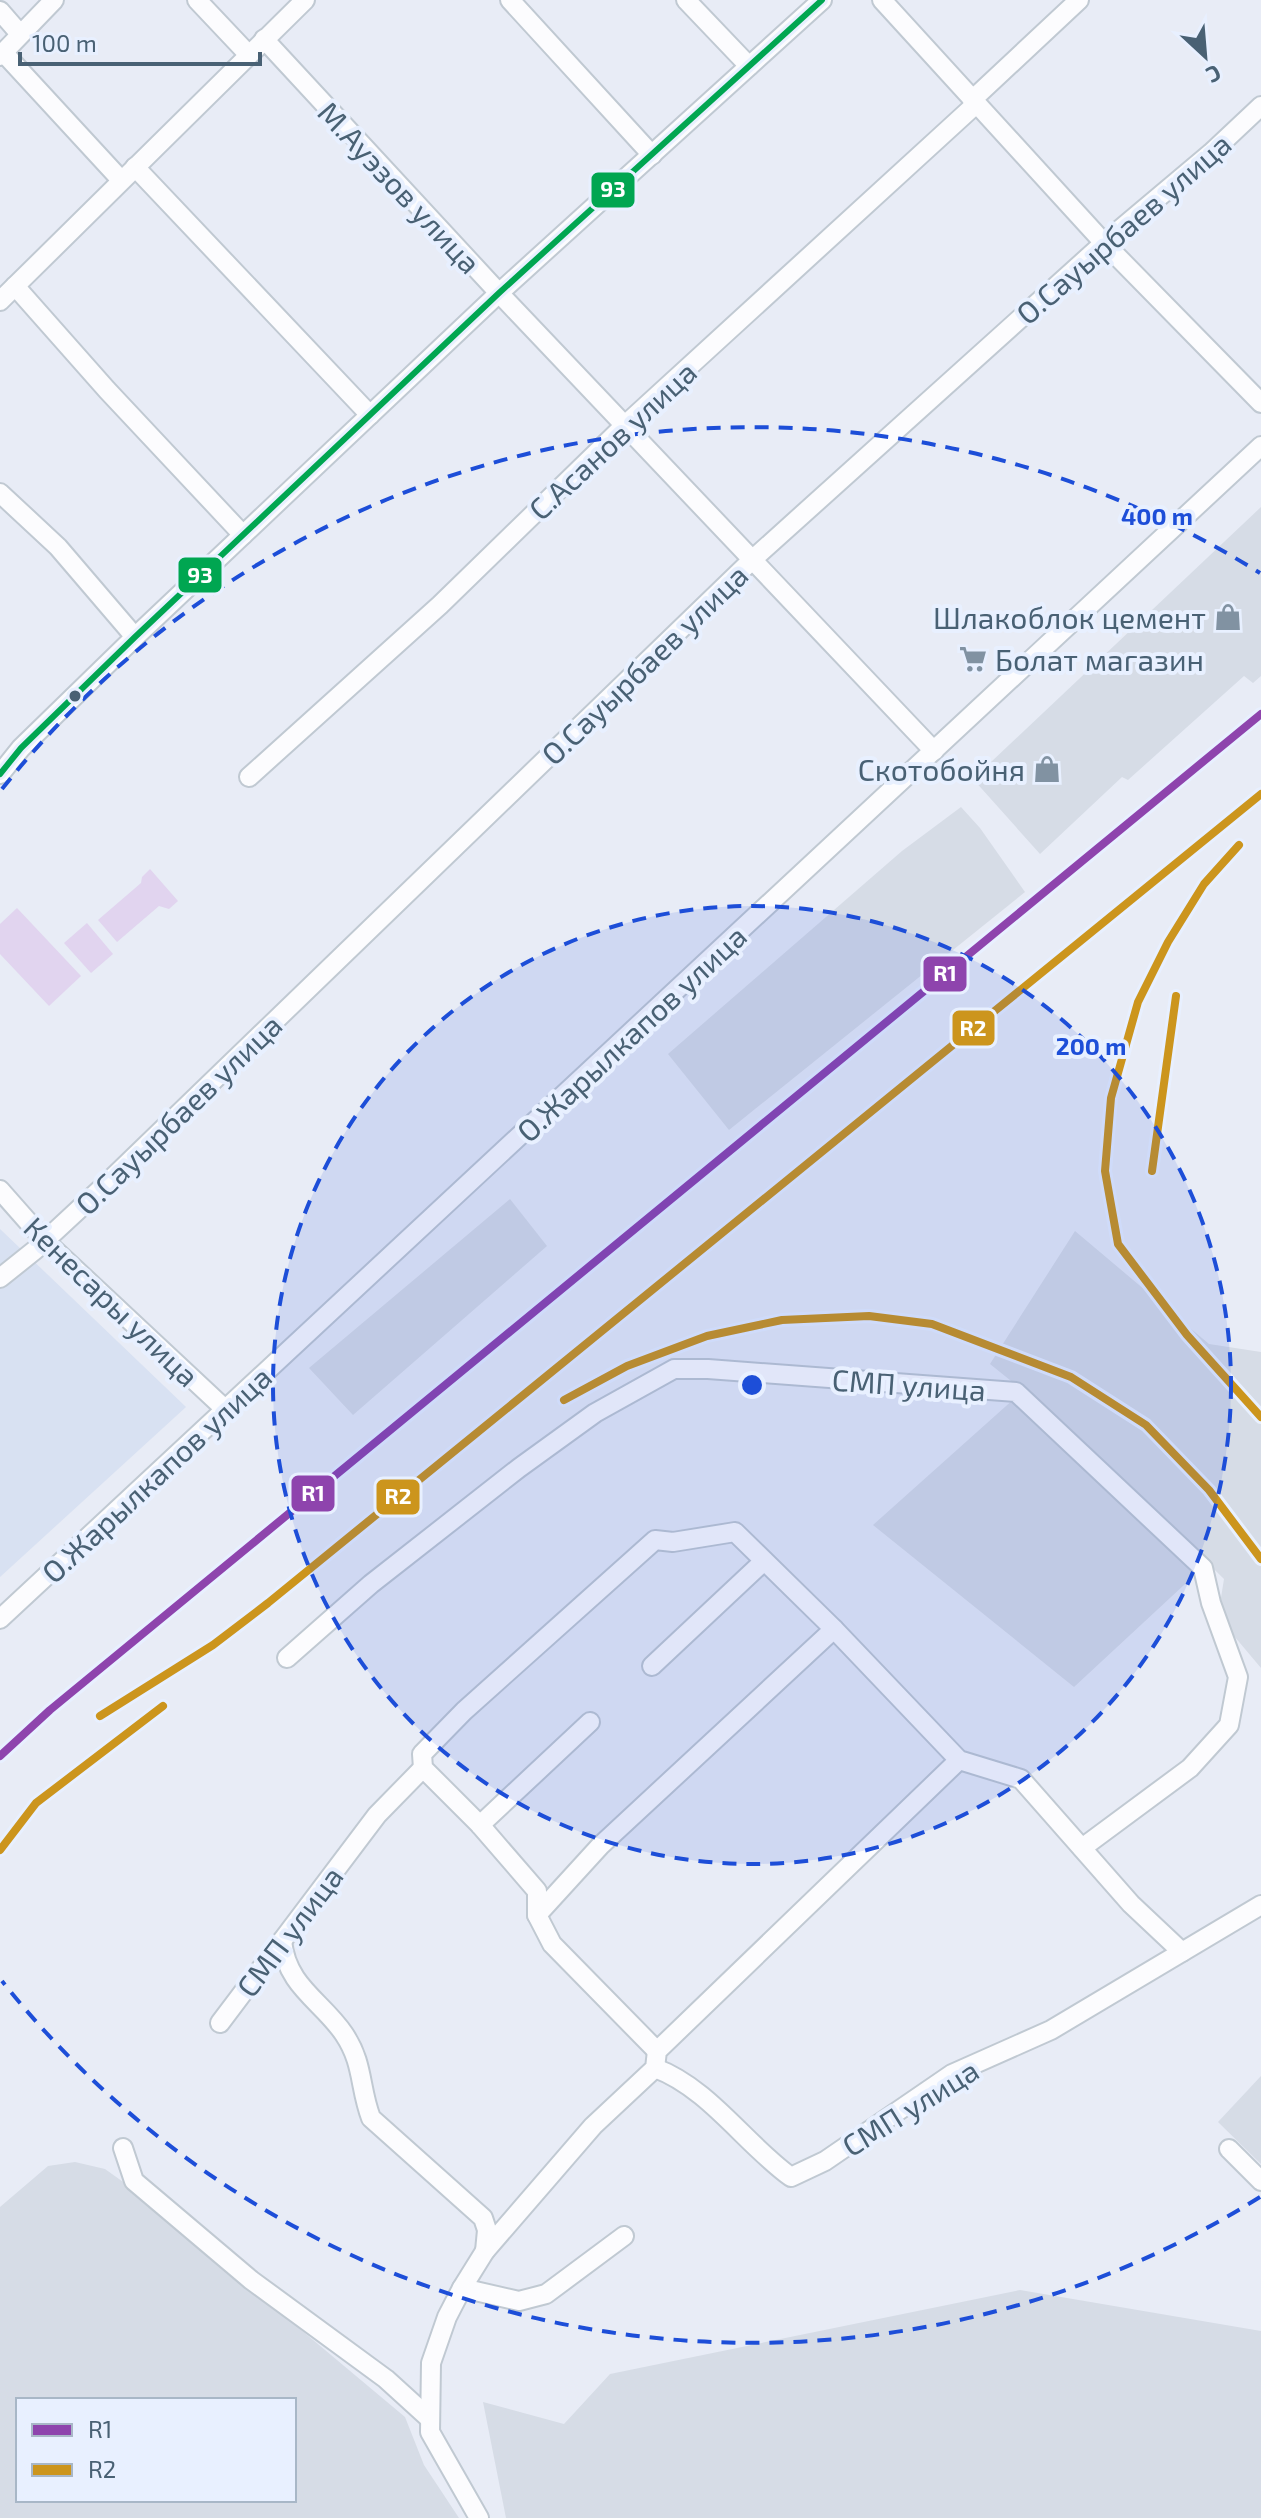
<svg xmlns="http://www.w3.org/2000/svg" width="1261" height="2518" viewBox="0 0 1261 2518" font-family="'Exo 2',sans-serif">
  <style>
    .residential { fill: #d8e1f2 }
    .industrial { fill: #d6dce6; fill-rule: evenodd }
    .green { fill: #e1d4ef }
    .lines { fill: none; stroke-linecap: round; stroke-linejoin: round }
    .street-casing { stroke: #c0c9d2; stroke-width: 22 }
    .street { stroke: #fcfcfe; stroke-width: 18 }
    .bus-1-casing { stroke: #e8f0ff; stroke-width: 12 }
    .bus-1 { stroke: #00a651; stroke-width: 6 }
    .rail-1-casing { stroke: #e8f0ff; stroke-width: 14 }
    .rail-2-casing { stroke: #e8f0ff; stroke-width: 14 }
    .rail-1 { stroke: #8e44ad; stroke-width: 8 }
    .rail-2 { stroke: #cc951d; stroke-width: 8 }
    .ring { fill: none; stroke: #1d4ed8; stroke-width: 4; stroke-dasharray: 14 10 }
    .bus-dot { fill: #496174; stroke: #e8f0ff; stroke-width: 3 }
    .labels { text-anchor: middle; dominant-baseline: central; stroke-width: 8; stroke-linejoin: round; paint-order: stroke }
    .street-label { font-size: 30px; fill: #496174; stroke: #e8f0ff }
    .poi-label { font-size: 30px; fill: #496174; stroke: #e8f0ff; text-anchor: end }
    .centre { fill: #1d4ed8; stroke: #e8f0ff; stroke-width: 4 }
    .ring-label { font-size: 24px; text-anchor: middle; font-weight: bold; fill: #1d4ed8; stroke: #e8f0ff; stroke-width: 8; stroke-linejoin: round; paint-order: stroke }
    .line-badge { stroke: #e8f0ff; stroke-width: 3 }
    .badge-label { font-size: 22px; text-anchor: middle; font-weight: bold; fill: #fff }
  </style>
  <rect width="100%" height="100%" fill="#e8ecf6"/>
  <polygon class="residential" points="0,1229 186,1407 0,1577"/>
  <g class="industrial">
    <polygon points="1261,507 1261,676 1253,683 1244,676 1128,780 1122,777 1040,854 973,779"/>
    <polygon points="961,807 980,828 1025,892 729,1130 668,1054 902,851"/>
    <polygon points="510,1199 547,1246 353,1415 309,1368"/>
    <polygon points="1075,1231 1209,1344 1261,1352 1261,1668 1229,1630 1219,1610 1224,1579 1072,1430 990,1364"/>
    <polygon points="1015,1398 1198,1572 1074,1687 873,1525"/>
    <polygon points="1261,2076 1261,2164 1218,2122"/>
    <path d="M 75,2162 L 105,2169 L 133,2189 L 405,2417 L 424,2465 L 459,2518 L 0,2518 L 0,2207 L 48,2166 ZM 18,2400 L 294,2400 L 294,2500 L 18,2500 Z"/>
    <polygon points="1020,2290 1261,2331 1261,2518 506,2518 483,2402 564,2424 610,2374"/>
  </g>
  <g class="green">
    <polygon points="150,869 178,901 169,909 159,906 117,942 98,920 141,883 142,877"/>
    <polygon points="17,908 81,976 49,1006 0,954 0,924"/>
    <polygon points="87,923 113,954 91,973 64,943"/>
  </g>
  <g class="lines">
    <g class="street-casing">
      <g id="street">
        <polyline points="197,0 248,54"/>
        <polyline points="510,0 652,155"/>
        <polyline points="686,0 749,66"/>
        <polyline points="882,0 1104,243 1261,403"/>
        <polyline points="0,11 20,34"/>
        <polyline points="264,39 499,293 934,751"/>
        <polyline points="3,52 121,180"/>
        <polyline points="0,56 54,0"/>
        <polyline points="972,100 1079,0"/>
        <polyline points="135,167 370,415"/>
        <polyline points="15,286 107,390 243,535"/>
        <polyline points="0,301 305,0"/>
        <polyline points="0,493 58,547 135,637"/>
        <polyline points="0,774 21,748 135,637 499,293 822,0"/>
        <polyline points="249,777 440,605 624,426 976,104"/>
        <polyline points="0,1190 45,1241 226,1410"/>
        <polyline points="0,1278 35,1250 105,1185 752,560 1104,243 1211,153 1261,106"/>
        <polyline points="0,1619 1261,446"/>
        <polyline points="287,1658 371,1584 519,1468 595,1413 674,1369 708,1369 1016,1392 1203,1568 1211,1603 1238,1677 1229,1725 1190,1768 1082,1848"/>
        <polyline points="652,1666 764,1561"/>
        <polyline points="480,1825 590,1722"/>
        <polyline points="537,1915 600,1846 834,1629"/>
        <path d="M 282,1941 C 287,1987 322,2001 344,2034 C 364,2064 359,2086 371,2118 L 483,2218 L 487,2230 L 485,2251"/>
        <polyline points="220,2023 377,1815 423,1768"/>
        <polyline points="657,2051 552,1944 537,1915 537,1891 480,1825 423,1768 422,1754 464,1711 655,1540 673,1542 735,1532 834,1629 959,1760 1021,1779 1131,1904 1182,1952"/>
        <path d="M 655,2068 C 709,2088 745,2144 791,2177 L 825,2161 L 952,2074 L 1051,2030 L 1261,1905"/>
        <polyline points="123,2148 134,2181 251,2280 386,2379 430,2419"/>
        <polyline points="1229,2149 1261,2181"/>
        <polyline points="462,2288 519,2301 546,2294 624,2236"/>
        <polyline points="479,2518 430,2432 431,2363 447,2317 462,2288 485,2251 593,2126 655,2068 657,2051 959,1760"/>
      </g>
    </g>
    <use href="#street" class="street"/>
    <g class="bus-1-casing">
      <polyline id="bus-1" points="0,774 21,748 135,637 499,293 822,0"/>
    </g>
    <use href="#bus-1" class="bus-1"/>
    <g class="rail-1-casing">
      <polyline id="rail-1" points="0,1756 50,1710 1261,714"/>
    </g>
    <g class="rail-2-casing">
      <g id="rail-2">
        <polyline points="1239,845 1204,884 1168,942 1138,1002 1111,1098 1105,1171 1118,1244 1187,1335 1261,1417"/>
        <polyline points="1152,1171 1176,996"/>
        <polyline points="564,1400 627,1366 707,1336 782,1320 869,1316 932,1324 1071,1377 1146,1425 1209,1490 1261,1559"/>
        <polyline points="100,1716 213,1645 268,1603 1261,794"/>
        <polyline points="0,1850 36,1803 163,1706"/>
      </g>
    </g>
    <use href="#rail-1" class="rail-1"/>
    <use href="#rail-2" class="rail-2"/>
  </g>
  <circle cx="752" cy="1385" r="479" fill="#1d4ed8" fill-opacity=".12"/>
  <g class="ring">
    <circle cx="752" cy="1385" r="479"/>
    <path d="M1260 2197A958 958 0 0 1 2 1981M2 789A958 958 0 0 1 1260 573"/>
  </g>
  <defs>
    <g id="shop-bare" transform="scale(2.16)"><path d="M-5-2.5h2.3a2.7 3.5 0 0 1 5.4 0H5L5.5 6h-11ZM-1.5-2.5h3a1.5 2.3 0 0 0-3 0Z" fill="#8192a2" stroke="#e8f0ff" stroke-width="2.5" paint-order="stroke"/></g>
    <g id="supermarket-bare" transform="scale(2.16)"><path d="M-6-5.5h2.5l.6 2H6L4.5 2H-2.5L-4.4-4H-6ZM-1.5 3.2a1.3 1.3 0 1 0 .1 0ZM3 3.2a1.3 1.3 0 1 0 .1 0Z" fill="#8192a2" stroke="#e8f0ff" stroke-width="2.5" paint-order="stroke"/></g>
  </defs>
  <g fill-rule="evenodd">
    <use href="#shop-bare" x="1228" y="617"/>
    <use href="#supermarket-bare" x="973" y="659"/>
    <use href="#shop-bare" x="1047" y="769"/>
  </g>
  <circle class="bus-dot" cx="75" cy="696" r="7"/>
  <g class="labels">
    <g class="street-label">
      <text transform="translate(400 187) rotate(47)">М.Ауэзов улица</text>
      <text transform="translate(1123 228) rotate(-41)">О.Сауырбаев улица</text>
      <text transform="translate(612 440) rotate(-43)">С.Асанов улица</text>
      <text transform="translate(644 664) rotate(-44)">О.Сауырбаев улица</text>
      <text transform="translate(631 1033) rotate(-43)">О.Жарылкапов улица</text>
      <text transform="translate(178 1114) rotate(-44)">О.Сауырбаев улица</text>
      <text transform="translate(112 1301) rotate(44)">Кенесары улица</text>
      <text transform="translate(909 1384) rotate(4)">СМП улица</text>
      <text transform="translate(156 1474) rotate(-43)">О.Жарылкапов улица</text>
      <text transform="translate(289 1931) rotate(-53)">СМП улица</text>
      <text transform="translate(910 2107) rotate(-32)">СМП улица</text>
    </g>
    <g class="poi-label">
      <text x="1206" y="617">Шлакоблок цемент</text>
      <text x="995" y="659" text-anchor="start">Болат магазин</text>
      <text x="1025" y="769">Скотобойня</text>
    </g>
  </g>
  <circle cx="752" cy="1385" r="12" class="centre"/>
  <g class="ring-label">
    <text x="1157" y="525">400 m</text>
    <text x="1091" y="1055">200 m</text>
  </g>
  <g class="line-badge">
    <rect x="590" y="171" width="46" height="38" rx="8" fill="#00a651"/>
    <rect x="177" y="556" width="46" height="38" rx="8" fill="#00a651"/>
    <rect x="922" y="955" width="46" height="38" rx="8" fill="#8e44ad"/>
    <rect x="951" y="1009" width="45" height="38" rx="8" fill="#cc951d"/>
    <rect x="290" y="1474" width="46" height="39" rx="8" fill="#8e44ad"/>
    <rect x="375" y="1478" width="46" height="38" rx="8" fill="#cc951d"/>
  </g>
  <g class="badge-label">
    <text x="613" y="197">93</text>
    <text x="200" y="583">93</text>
    <text x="945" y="981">R1</text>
    <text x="973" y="1036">R2</text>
    <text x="313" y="1501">R1</text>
    <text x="398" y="1504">R2</text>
  </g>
  <rect x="16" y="2398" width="280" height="104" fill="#e8f0ff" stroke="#a8b7c7" stroke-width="2"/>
  <rect x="32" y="2424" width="40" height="12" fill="#8e44ad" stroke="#a8b7c7" stroke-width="2"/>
  <text x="88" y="2438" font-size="24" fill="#496174">R1</text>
  <rect x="32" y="2464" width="40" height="12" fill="#cc951d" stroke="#a8b7c7" stroke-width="2"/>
  <text x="88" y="2478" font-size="24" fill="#496174">R2</text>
  <g transform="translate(1205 56) rotate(154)" stroke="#e8f0ff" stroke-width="6" paint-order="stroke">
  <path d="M0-6L14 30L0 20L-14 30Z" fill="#496174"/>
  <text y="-12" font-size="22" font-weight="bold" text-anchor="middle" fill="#496174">С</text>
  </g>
  <path d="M20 52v12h240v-12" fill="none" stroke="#496174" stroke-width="4"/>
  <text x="32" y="52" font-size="24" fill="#496174" stroke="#e8f0ff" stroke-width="6" paint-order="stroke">100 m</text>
</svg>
